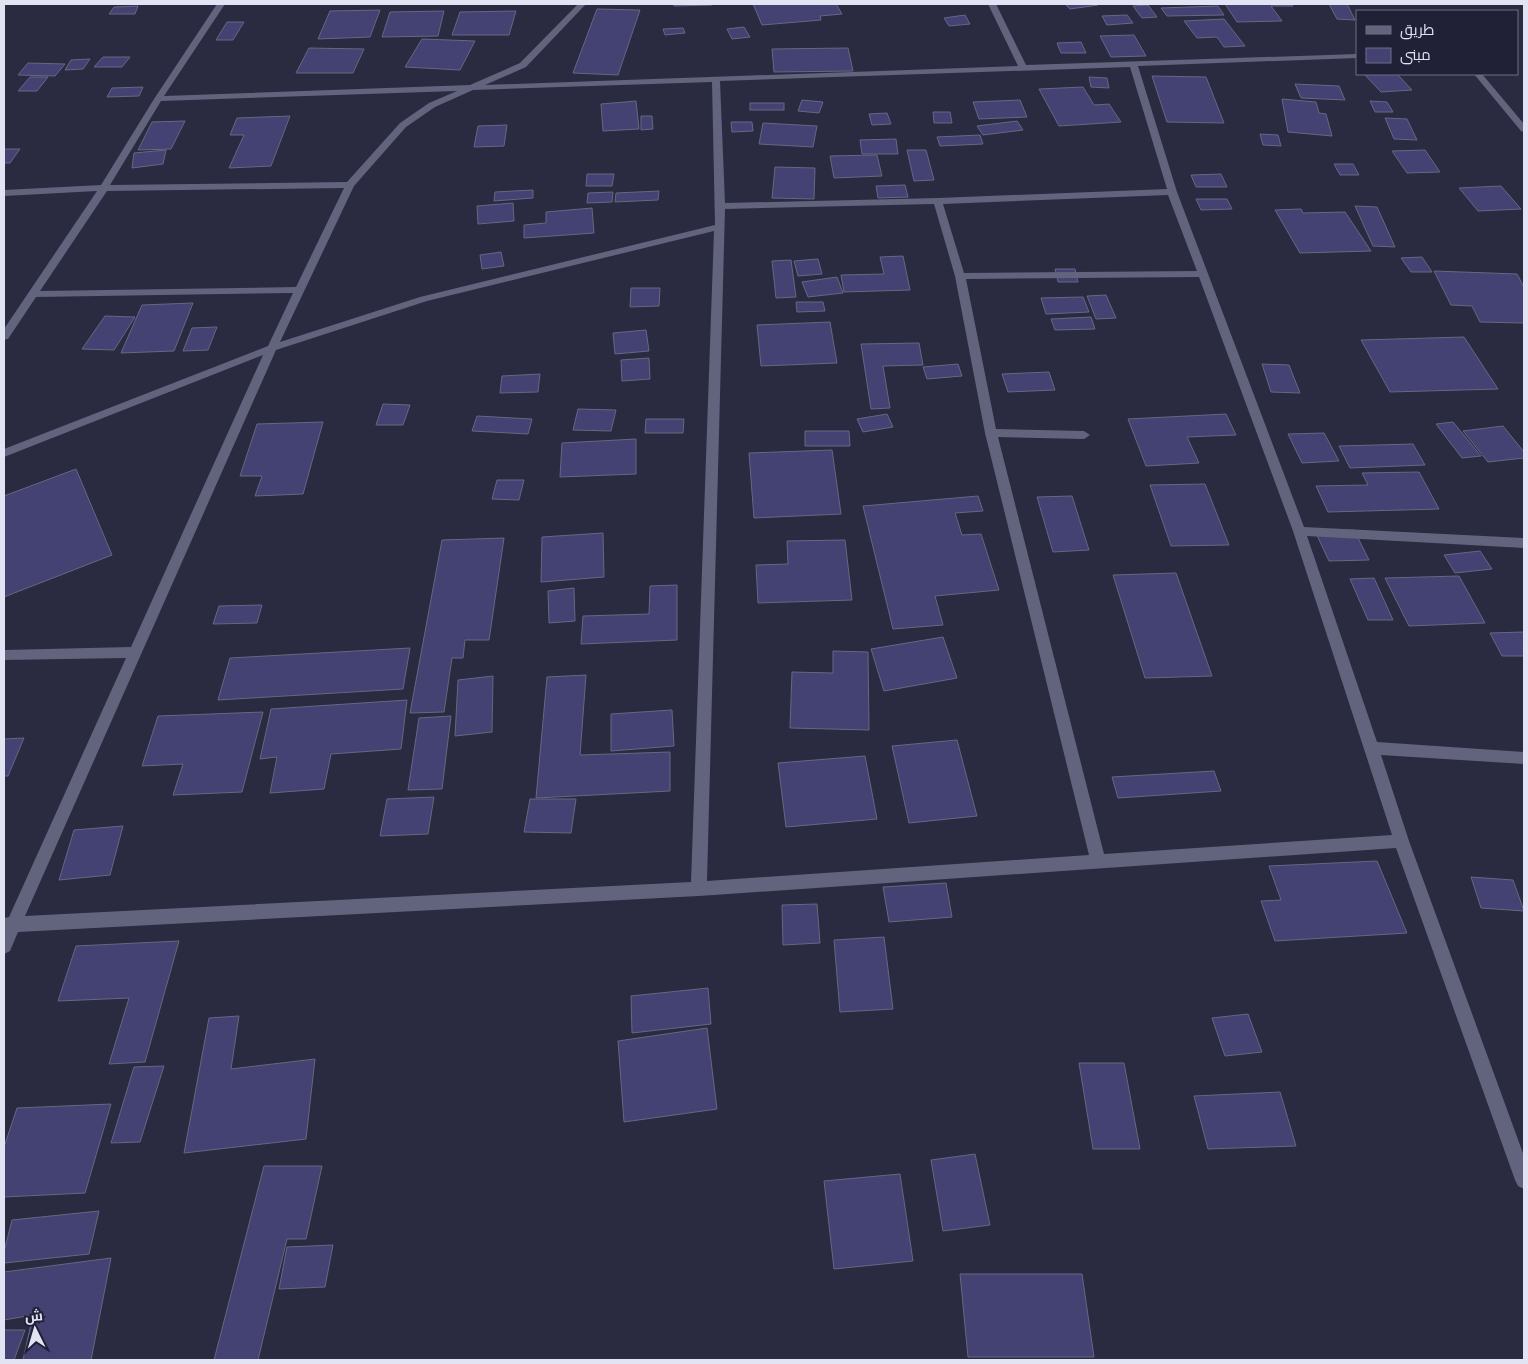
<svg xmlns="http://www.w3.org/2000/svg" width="1528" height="1364" viewBox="0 0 1528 1364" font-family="Commissioner,Cairo,sans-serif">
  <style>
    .building { fill: #444272; stroke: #666782 }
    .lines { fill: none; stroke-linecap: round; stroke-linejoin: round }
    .minor { fill: #62637d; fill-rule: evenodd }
  </style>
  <rect width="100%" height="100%" fill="#2a2a41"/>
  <g class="building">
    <polygon points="674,4 712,4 712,5 674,6"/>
    <polygon points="753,4 836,4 842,14 820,16 821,20 762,25"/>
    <polygon points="1065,4 1096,4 1098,5 1070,9"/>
    <polygon points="1225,4 1291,4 1293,6 1271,6 1282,21 1237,22"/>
    <polygon points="1329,4 1347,4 1355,20 1337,19"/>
    <polygon points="1148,5 1157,17 1142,18 1133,6"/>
    <polygon points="138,6 135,14 109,14 114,7"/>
    <polygon points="1218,6 1224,15 1167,16 1161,8"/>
    <polygon points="597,9 640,10 618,75 573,73"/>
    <polygon points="380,10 370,37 318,39 330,11"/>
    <polygon points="444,11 438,36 382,37 390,12"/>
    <polygon points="516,11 509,35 452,35 460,12"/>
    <polygon points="965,15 970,24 949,26 944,18"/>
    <polygon points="1127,15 1133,23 1107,25 1102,16"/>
    <polygon points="1224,19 1245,46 1224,47 1217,37 1197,38 1184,21"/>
    <polygon points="227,22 244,22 233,40 216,40"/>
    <polygon points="744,27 750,37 732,39 727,29"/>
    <polygon points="683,28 685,33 665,35 663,29"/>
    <polygon points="1134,35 1146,56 1111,57 1100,36"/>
    <polygon points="422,39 475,41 460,70 405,67"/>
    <polygon points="1081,42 1086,53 1061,53 1057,43"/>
    <polygon points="309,48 364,49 353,73 296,73"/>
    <polygon points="848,48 853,71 774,72 772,49"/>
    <polygon points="103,57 130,57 122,67 94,67"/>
    <polygon points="90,59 83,69 65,70 71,60"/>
    <polygon points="28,63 65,64 55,76 18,75"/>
    <polygon points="1364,74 1397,74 1412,90 1381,92"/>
    <polygon points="1152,76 1206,77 1224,123 1167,122"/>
    <polygon points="30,77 48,77 37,91 18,91"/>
    <polygon points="1089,77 1107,78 1109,88 1091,87"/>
    <polygon points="1295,84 1339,86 1345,100 1301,98"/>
    <polygon points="143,87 139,96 107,97 112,88"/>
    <polygon points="1083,87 1094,105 1109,104 1121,122 1059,126 1039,89"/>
    <polygon points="1282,99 1316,102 1319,113 1326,114 1332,136 1288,132"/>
    <polygon points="802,100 823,102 819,113 798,111"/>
    <polygon points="1020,100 1027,117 979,119 973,102"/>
    <polygon points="636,101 639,129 603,131 601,104"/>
    <polygon points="1370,101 1387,102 1393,112 1375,112"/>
    <rect x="750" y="103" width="34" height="7"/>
    <polygon points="933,112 950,112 952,123 934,123"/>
    <polygon points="887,113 891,124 872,125 869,114"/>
    <polygon points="290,116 271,166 229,168 244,135 230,135 237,118"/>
    <polygon points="641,116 652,116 653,129 641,130"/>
    <polygon points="1385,118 1407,119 1417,140 1394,139"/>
    <polygon points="185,121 171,149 138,150 152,122"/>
    <polygon points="1017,121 1023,130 983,135 977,126"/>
    <polygon points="731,122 752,122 753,131 732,132"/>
    <polygon points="763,123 817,126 813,147 759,144"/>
    <polygon points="507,125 504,146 474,147 478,126"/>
    <polygon points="1260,134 1278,135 1281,146 1263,145"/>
    <polygon points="980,135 983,144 940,146 937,137"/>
    <polygon points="896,139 898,154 862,154 860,140"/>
    <polygon points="4,149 20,149 10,163 4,163"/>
    <polygon points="166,150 163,164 132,168 134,153"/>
    <polygon points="907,150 926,150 934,180 914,181"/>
    <polygon points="1425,150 1440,172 1407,173 1392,151"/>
    <polygon points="877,155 882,176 834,178 830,156"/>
    <polygon points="1334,164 1353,164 1359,175 1340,175"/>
    <polygon points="775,167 815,168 814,199 772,198"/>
    <polygon points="587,174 614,174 612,186 586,186"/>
    <polygon points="1221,174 1227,187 1196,187 1191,175"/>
    <polygon points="905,185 908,197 878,198 876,186"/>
    <polygon points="1501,186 1521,209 1478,211 1459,188"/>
    <polygon points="533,190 533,198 494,201 495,192"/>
    <polygon points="659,191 658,200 615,202 616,193"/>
    <polygon points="613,192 612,202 587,203 588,193"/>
    <polygon points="1196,199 1227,199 1232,209 1201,210"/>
    <polygon points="513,203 514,221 478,224 477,206"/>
    <polygon points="1355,206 1377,207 1395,247 1373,246"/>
    <polygon points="592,208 594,233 524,238 524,225 546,223 546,212"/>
    <polygon points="1301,209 1303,213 1345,212 1371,251 1300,253 1275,210"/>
    <polygon points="501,252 504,266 482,269 480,255"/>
    <polygon points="903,256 910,290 844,292 841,275 884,274 880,257"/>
    <polygon points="1422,257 1432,272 1411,272 1401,258"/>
    <polygon points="818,259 822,274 798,276 794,261"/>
    <polygon points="791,260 796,297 776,298 772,261"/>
    <polygon points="1055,269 1075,269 1078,282 1058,282"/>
    <polygon points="1434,271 1517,274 1524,287 1524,323 1480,322 1472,306 1451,305"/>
    <polygon points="837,277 843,293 808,297 802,282"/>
    <polygon points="631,288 660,288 659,306 630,307"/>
    <polygon points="1106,295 1116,318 1096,319 1087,296"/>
    <polygon points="1083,297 1089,312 1046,314 1041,298"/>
    <polygon points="796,302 823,302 825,311 797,312"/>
    <polygon points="193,303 174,351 121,353 142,305"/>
    <polygon points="105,316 135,317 114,350 82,349"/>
    <polygon points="1091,317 1095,329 1055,330 1051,319"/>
    <polygon points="830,322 837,363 761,366 757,325"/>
    <polygon points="217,327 208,350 183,351 192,328"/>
    <polygon points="646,330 649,351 615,354 613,333"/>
    <polygon points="1464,337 1498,389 1390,392 1361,340"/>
    <polygon points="919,343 923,365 883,366 890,408 871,409 861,344"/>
    <polygon points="649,358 650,379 622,381 621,360"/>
    <polygon points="958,364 962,376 927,379 923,367"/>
    <polygon points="1262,364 1289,365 1300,393 1271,392"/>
    <polygon points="1049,372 1055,390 1008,392 1002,374"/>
    <polygon points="540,374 538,392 500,393 502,376"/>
    <polygon points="383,404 410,405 403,425 376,425"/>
    <polygon points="578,409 616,410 611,431 573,430"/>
    <polygon points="887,414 893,427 863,432 857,419"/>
    <polygon points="1226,414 1236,435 1187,437 1199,463 1146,466 1128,419"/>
    <polygon points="477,416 532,419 528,434 472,431"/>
    <polygon points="646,419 684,419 683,433 645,433"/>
    <polygon points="323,422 303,494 255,496 262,476 240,476 257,424"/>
    <polygon points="1453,422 1481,456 1462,458 1436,424"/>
    <polygon points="1503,426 1524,452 1524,458 1488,462 1463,431"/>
    <polygon points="805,431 849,431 850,446 805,446"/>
    <polygon points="1324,433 1339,461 1302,463 1288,434"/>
    <polygon points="636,439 636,474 560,477 562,443"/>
    <polygon points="1413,444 1425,465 1350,468 1339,446"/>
    <polygon points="832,450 841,514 754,518 749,453"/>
    <polygon points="76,469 112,555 4,597 4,496"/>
    <polygon points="1419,472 1439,509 1328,512 1316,486 1368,485 1362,473"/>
    <polygon points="497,480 524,480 519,500 492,499"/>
    <polygon points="1205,484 1229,545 1171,546 1150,485"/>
    <polygon points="978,496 983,511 955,513 962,535 981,534 999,590 935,596 943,625 893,629 863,506"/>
    <polygon points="1072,496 1089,550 1053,552 1037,497"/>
    <polygon points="1354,530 1369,560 1329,561 1315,531"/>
    <polygon points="603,533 604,577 541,582 542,537"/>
    <polygon points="504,538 489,640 465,640 463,658 452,658 444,712 410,713 442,540"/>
    <polygon points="845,540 852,600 758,603 756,565 788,564 787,541"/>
    <polygon points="1480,551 1492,569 1455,573 1444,555"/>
    <polygon points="1176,573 1212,676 1145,678 1113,575"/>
    <polygon points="1459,576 1485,623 1409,626 1385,578"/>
    <polygon points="1374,578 1393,620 1368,620 1350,579"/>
    <polygon points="677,585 677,640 581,644 583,616 649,614 650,586"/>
    <polygon points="574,588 575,621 549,623 548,591"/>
    <polygon points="262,605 257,623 213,624 219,606"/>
    <polygon points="1524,632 1524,656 1502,656 1490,633"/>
    <polygon points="943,637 957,678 884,691 871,649"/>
    <polygon points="410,648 403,689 218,700 230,658"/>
    <polygon points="833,651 868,652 869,730 790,728 792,672 833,673"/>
    <polygon points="586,675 580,755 670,752 670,791 536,798 547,677"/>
    <polygon points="493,676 492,732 455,736 458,680"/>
    <polygon points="407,700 401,749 331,754 324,789 270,793 277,757 260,759 271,709"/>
    <polygon points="672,710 674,746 611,751 611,714"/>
    <polygon points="263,712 242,792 173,795 183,764 142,766 158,716"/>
    <polygon points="451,716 442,789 408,790 419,718"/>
    <polygon points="24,738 8,776 4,776 4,739"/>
    <polygon points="957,740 977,816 909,823 892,746"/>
    <polygon points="865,756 877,819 786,827 778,763"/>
    <polygon points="1214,771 1221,791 1118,798 1112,777"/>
    <polygon points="434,797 428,834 380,836 387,799"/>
    <polygon points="530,799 576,799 571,833 524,832"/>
    <polygon points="123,826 110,875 59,880 74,830"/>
    <polygon points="1377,861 1407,933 1275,941 1261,901 1281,900 1269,866"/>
    <polygon points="1471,877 1513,880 1524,911 1481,908"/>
    <polygon points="946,883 952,917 889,922 883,887"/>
    <polygon points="817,904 820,943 783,945 782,905"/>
    <polygon points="884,937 893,1009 840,1012 834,940"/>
    <polygon points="179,941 145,1062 109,1064 129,998 58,1001 76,946"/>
    <polygon points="708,988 711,1024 632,1033 631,996"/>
    <polygon points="1248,1014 1262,1052 1225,1056 1212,1018"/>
    <polygon points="239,1016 231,1069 315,1059 306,1139 184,1153 209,1018"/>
    <polygon points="707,1028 717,1109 624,1122 618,1041"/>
    <polygon points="1079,1063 1124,1063 1140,1149 1093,1149"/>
    <polygon points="164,1066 140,1142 111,1143 134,1067"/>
    <polygon points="1280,1092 1296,1146 1208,1149 1194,1096"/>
    <polygon points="111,1104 85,1193 4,1197 4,1147 17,1108"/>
    <polygon points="975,1154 990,1225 943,1231 931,1160"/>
    <polygon points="264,1166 322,1166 306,1239 287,1239 258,1360 214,1360"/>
    <polygon points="900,1174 913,1261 834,1269 824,1181"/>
    <polygon points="99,1211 89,1254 4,1263 4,1252 12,1220"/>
    <polygon points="333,1245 325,1287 279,1289 287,1247"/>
    <polygon points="111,1258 91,1360 23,1360 33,1315 4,1320 4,1272"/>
    <polygon points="960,1274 1082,1274 1094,1357 968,1357"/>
    <polygon points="4,1330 25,1330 14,1360 4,1360"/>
  </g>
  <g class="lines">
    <g class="minor">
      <path d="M 217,4 L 225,4 L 164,96 L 470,85 L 520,63 L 578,4 L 586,4 L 526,67 L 485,85 L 1018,66 L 988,4 L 996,4 L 1026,65 L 1357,54 L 1357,58 L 1138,66 L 1177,192 L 1304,527 L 1524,538 L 1524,548 L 1307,536 L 1377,742 L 1524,752 L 1524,764 L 1381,755 L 1409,841 L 1524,1156 L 1524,1189 L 1518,1186 L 1515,1180 L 1396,848 L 699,896 L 18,932 L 10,951 L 4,954 L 4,918 L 9,917 L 126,658 L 4,660 L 4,650 L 131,647 L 263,355 L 4,457 L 4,449 L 268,346 L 293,293 L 36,297 L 8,339 L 4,340 L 4,329 L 97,191 L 4,196 L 4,190 L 101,185 L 154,99 ZM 1130,67 L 1167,189 L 938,198 L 725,203 L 720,81 ZM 712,82 L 715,225 L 420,297 L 280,342 L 354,186 L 406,127 L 435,107 L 473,90 ZM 457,91 L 429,103 L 400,123 L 347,182 L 110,185 L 161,101 ZM 344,188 L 296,287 L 40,291 L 107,191 ZM 1168,195 L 1197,271 L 964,273 L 943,204 ZM 934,204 L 955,276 L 985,433 L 1089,855 L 707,881 L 725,209 ZM 714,231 L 691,882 L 25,916 L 276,350 L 427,301 ZM 1199,277 L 1293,531 L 1392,835 L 1104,854 L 998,437 L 1084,439 L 1090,435 L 1084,431 L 996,429 L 966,279 Z"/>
      <polygon points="1474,74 1482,74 1524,124 1524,132 1521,131"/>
    </g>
  </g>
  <rect width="1528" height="1364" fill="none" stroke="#e2e3f3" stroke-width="10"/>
  <rect x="1356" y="10" width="162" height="65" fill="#202037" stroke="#6e6e82"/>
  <rect x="1366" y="26" width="25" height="8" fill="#62637d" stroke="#6e6e82"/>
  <text x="1400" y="35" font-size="15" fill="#e2e3f3">طريق</text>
  <rect x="1366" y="48" width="25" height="15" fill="#444272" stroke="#6e6e82"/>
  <text x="1400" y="60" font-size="15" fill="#e2e3f3">مبنى</text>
  <g transform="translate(35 1329) rotate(355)" stroke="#202037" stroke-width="4" paint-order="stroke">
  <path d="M0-4L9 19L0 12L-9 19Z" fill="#e2e3f3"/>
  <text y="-8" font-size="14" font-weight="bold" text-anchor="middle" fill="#e2e3f3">ش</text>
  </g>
</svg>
